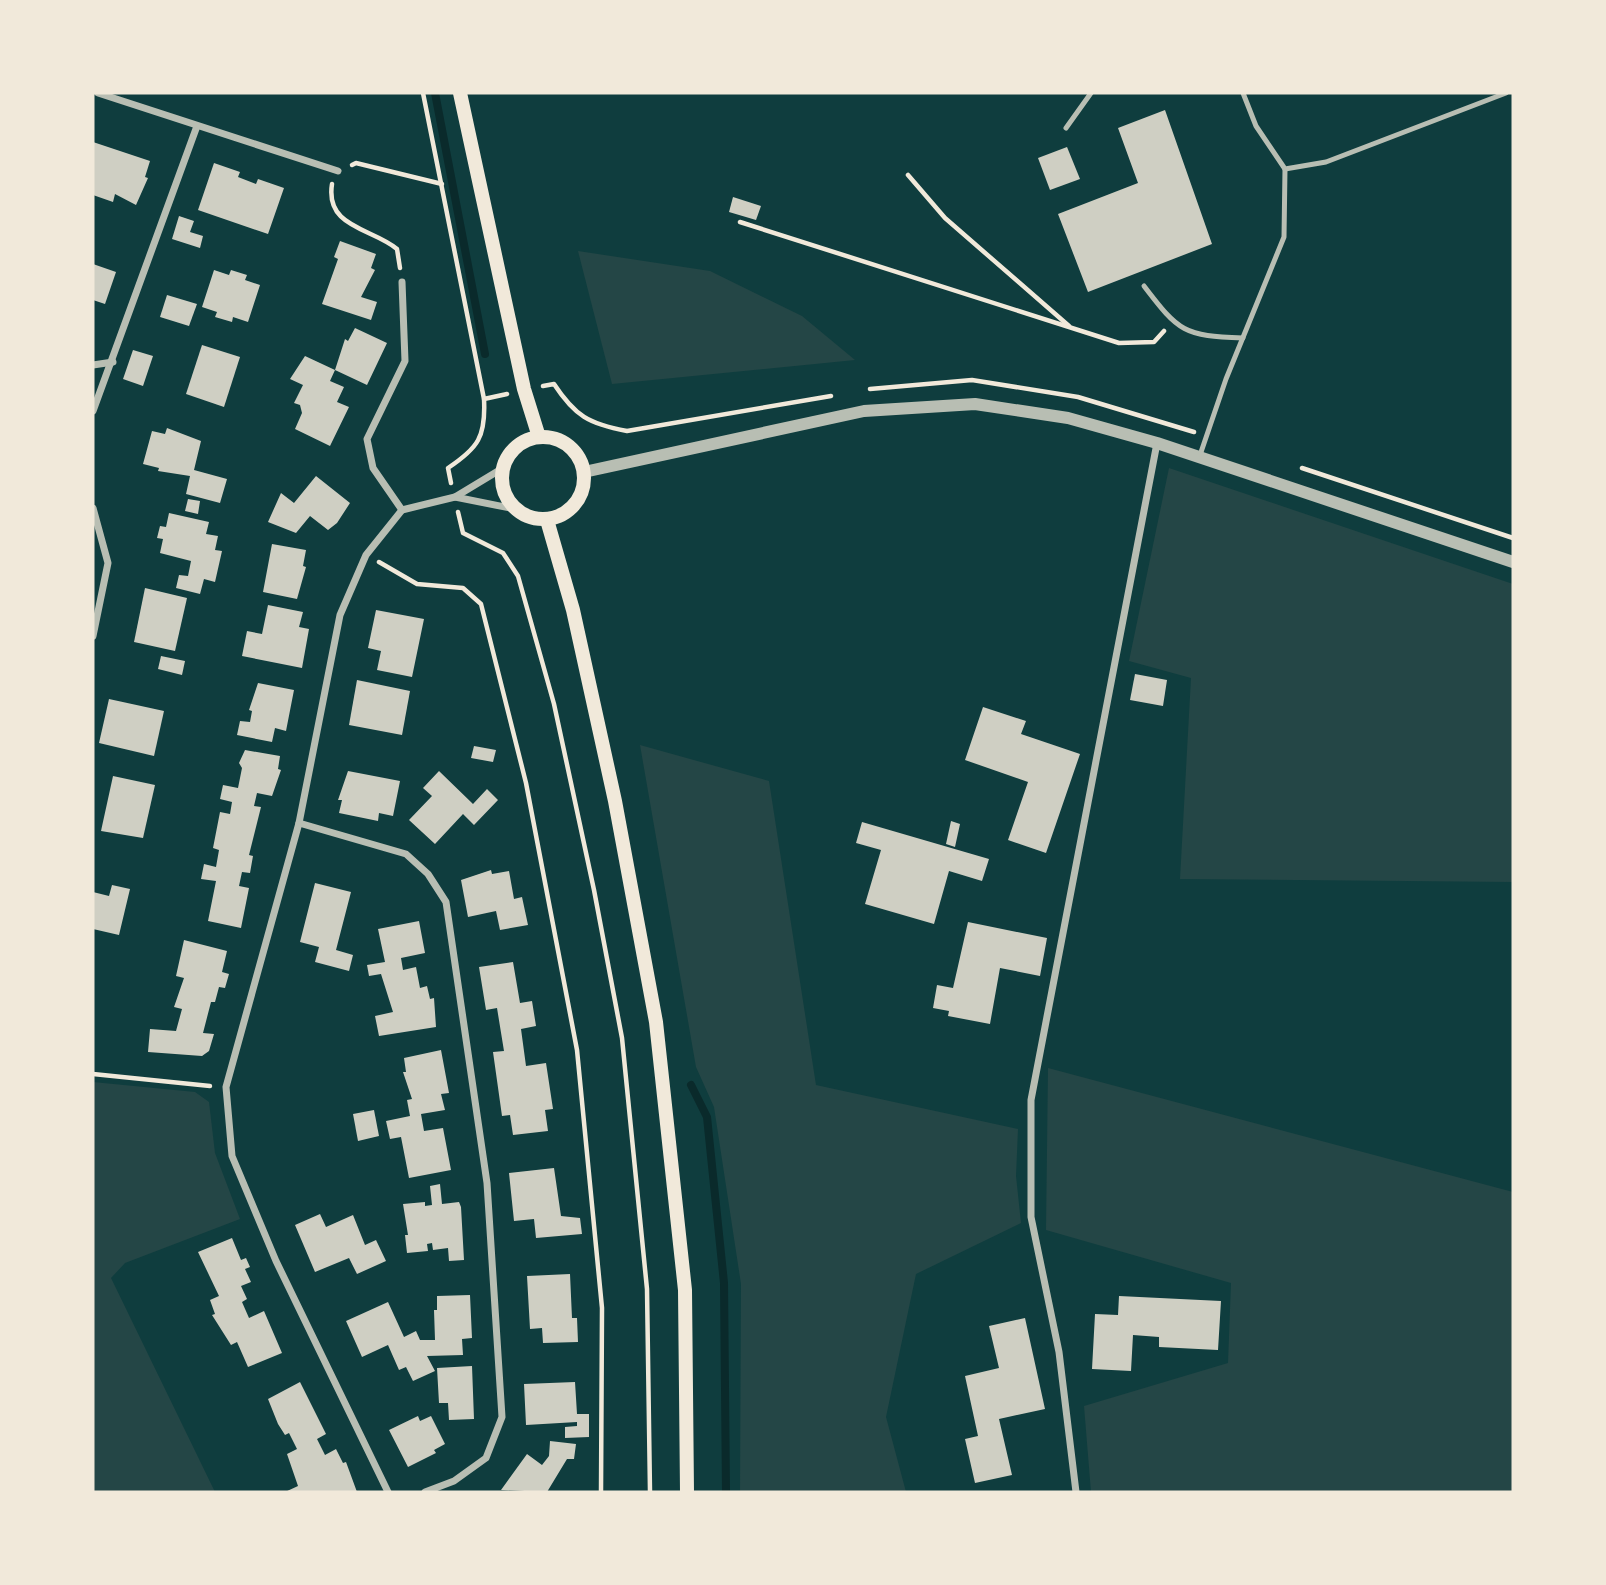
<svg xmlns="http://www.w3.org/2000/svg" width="1606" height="1585" viewBox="0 0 1606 1585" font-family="'Sofia Sans Condensed',sans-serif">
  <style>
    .green { fill: #244646 }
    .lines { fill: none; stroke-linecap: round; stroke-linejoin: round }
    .stream { stroke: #0a2a2b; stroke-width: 8 }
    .building { fill: #cfcfc3 }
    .path { stroke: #f1e9da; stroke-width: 4.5 }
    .service { stroke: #b8beb3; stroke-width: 5 }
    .minor { stroke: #b8beb3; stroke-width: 7 }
    .tertiary { stroke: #b8beb3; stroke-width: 12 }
    .secondary { stroke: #f1e9da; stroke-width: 14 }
  </style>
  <rect width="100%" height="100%" fill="#0f3d3e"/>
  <g class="green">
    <polygon points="578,251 710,271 802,316 855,360 612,384"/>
    <polygon points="1169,468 1513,584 1513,882 1180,879 1191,678 1129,661"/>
    <polygon points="640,745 769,781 816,1085 1018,1129 1016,1176 1021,1223 916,1274 886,1417 906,1492 740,1492 741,1284 714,1107 696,1067"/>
    <polygon points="1048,1068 1513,1192 1513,1492 1091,1492 1084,1406 1228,1363 1231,1283 1046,1230"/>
    <polygon points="93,1082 195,1092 209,1102 215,1153 240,1219 125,1263 111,1278 215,1492 93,1492"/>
  </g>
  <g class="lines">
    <g class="stream">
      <polyline points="435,93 485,354"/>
      <polyline points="691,1085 707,1117 724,1283 726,1492"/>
    </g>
  </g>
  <g class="building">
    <polygon points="1165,110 1212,244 1088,292 1058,214 1138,183 1118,128"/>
    <polygon points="93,142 150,161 145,177 148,178 136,205 115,194 113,202 93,195"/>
    <polygon points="1067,147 1080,179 1050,190 1038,158"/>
    <polygon points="214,163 240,172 238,177 256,184 258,179 284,188 268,234 198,210"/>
    <polygon points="733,197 761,206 756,220 729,212"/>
    <polygon points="179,216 194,221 190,232 203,236 200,248 172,239"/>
    <polygon points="340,241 376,254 371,268 375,270 361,297 377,302 371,320 322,304 338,259 334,257"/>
    <polygon points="93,264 116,272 105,304 93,300"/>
    <polygon points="214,270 229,275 231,270 247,275 245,280 260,285 248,322 233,317 232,322 215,317 217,312 202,307"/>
    <polygon points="167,295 197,304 189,326 160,317"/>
    <polygon points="355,328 387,343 367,385 335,370 345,339 348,341"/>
    <polygon points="202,345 240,357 224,407 186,394"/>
    <polygon points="133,350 153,356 143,386 123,379"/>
    <polygon points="305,356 335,370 330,381 344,387 337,402 349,407 330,446 295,429 302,413 300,405 294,403 303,385 290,379"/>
    <polygon points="167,428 201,441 194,470 227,479 220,503 186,494 190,476 158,471 159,468 143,464 152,431 165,434"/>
    <polygon points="316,476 350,503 337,523 328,530 310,516 296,533 268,522 281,493 294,503"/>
    <polygon points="188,499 200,501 198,514 185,511"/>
    <polygon points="169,513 209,522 206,534 218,536 215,550 222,551 215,582 204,579 200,594 176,588 179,575 188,576 191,561 160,553 163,539 157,538 160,526 166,527"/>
    <polygon points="272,544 306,550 303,566 306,567 297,599 263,592"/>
    <polygon points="145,588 187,598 175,651 134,642"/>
    <polygon points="268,605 303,612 299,627 309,629 302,668 242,656 247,631 262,634"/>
    <polygon points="376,610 424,619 412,677 377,670 381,651 368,648"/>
    <polygon points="161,656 185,661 182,675 158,669"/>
    <polygon points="1135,674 1167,680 1163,706 1130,700"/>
    <polygon points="357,680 410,691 402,735 349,725"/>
    <polygon points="258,683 294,690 286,731 275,728 272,742 237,735 240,721 250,722 252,711 249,710"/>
    <polygon points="109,699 164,711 154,756 99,743"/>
    <polygon points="983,707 1026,721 1021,734 1080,754 1046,853 1008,840 1028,782 965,760"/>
    <polygon points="474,746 496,750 493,762 471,758"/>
    <polygon points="245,750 280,756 278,769 281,770 272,796 257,793 254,806 261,807 249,855 253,856 250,873 242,872 239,886 249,888 241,928 208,921 216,881 201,879 204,864 216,867 219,850 213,848 220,812 230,814 232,802 220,799 223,785 238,788 242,768 239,763"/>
    <polygon points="348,771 400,781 393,816 379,813 378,821 339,813 342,800 338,800"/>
    <polygon points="439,771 473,804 487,789 498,800 474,825 463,814 435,844 409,820 432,796 423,788"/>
    <polygon points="113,776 155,785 143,838 101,831"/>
    <polygon points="951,821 960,824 955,847 946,844"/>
    <polygon points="862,822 989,859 982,881 949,871 934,924 865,904 881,850 856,843"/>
    <polygon points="491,870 492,874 509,871 514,899 522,897 528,925 500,930 496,911 468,917 461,880"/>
    <polygon points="315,883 351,892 336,950 353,955 349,971 315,962 319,947 300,942"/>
    <polygon points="112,885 130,889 119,935 93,929 93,892 109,896"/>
    <polygon points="419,921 425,953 401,958 403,970 416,967 420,988 427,986 430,999 434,998 436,1027 379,1036 375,1016 393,1012 381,974 369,976 367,965 385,962 378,929"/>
    <polygon points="968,922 1047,938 1040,976 1000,968 990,1024 948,1016 949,1011 933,1008 937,985 953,988"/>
    <polygon points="184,940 227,951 222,972 229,974 225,988 219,987 215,1002 211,1002 203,1033 214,1034 209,1051 202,1056 148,1052 150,1029 176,1031 182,1009 174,1007 184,978 176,976"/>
    <polygon points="513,962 520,1003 532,1001 536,1026 521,1029 526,1066 546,1063 553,1109 545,1110 548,1131 513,1135 510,1115 502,1116 493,1052 504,1051 497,1008 486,1010 479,967"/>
    <polygon points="441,1050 449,1093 441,1094 445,1110 421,1114 424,1131 443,1128 451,1170 409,1178 401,1137 390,1139 386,1121 410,1116 407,1100 412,1099 403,1072 406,1072 404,1058"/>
    <polygon points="374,1110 379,1136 358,1141 353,1114"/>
    <polygon points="554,1168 561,1216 580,1218 582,1234 536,1238 534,1219 514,1221 509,1173"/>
    <polygon points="440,1184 442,1204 459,1202 461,1207 464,1260 449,1261 448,1248 433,1250 432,1243 427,1244 428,1251 407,1253 405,1235 408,1235 403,1204 425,1202 425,1206 432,1205 430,1186"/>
    <polygon points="320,1214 326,1227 353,1215 365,1245 376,1240 386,1261 357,1274 349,1258 315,1272 295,1225"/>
    <polygon points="232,1238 241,1260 246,1258 250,1267 245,1269 251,1282 241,1286 247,1299 242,1302 249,1318 264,1311 282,1353 248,1367 237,1342 231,1345 212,1315 215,1314 210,1300 219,1296 198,1252"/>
    <polygon points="570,1274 572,1318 577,1318 578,1342 543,1343 542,1328 530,1329 527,1276"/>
    <polygon points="470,1295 472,1338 462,1339 463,1355 427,1356 435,1371 413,1381 406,1367 399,1370 388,1345 362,1357 346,1321 388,1302 404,1337 416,1331 420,1340 435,1340 434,1310 437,1310 437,1296"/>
    <polygon points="1119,1296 1221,1301 1218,1350 1159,1347 1159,1337 1133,1335 1131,1371 1092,1369 1095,1314 1118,1315"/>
    <polygon points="1025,1318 1045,1409 999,1419 1012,1475 975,1483 965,1439 978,1436 965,1376 999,1368 989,1326"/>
    <polygon points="472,1366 474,1419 449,1420 448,1403 439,1403 437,1368"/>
    <polygon points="300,1382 326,1434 317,1439 325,1455 336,1449 343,1463 346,1462 357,1492 285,1492 298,1486 287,1454 297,1449 289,1433 285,1435 278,1424 268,1399"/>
    <polygon points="575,1382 577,1414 589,1414 589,1437 565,1438 565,1427 577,1426 577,1422 526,1425 524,1384"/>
    <polygon points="418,1416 420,1421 431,1416 445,1444 434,1450 436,1453 408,1467 389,1430"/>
    <polygon points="550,1441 576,1444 574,1459 567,1459 547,1492 501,1490 527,1454 542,1465 549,1456"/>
  </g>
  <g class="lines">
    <g class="path">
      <path d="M 423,93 L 484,399 C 486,437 478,448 448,468 L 451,483"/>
      <polyline points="352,165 356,163 442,184"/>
      <polyline points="908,175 945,218 1069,326"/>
      <path d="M 332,184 C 325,228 372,228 397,249 L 400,268"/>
      <polyline points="740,222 1119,343 1154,342 1164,331"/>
      <path d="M 543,386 L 554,384 C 575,416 589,424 627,431 L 831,396"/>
      <polyline points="870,389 972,380 1078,397 1194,432"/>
      <polyline points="484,399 507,394"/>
      <polyline points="1302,468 1513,538"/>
      <polyline points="458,512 463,533 503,553 518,576 554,704 594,890 622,1038 647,1289 650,1492"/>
      <polyline points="379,562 417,584 463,588 481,604 526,783 577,1050 602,1308 601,1492"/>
      <polyline points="93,1074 210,1086"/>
    </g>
    <g class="service">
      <polyline points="1243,93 1256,126 1285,169 1326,162 1506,93"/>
      <polyline points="1066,128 1091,93"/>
      <path d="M 1144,286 C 1179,332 1184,336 1243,338"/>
      <polyline points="1199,458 1226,379 1284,237 1285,169"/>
    </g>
    <g class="minor">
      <polyline points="98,93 338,171"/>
      <polyline points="402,282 405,361 367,439 373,468 402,510"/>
      <polyline points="93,365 113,362"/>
      <polyline points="93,411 197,126"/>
      <polyline points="455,497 515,509"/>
      <polyline points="93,508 108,563 93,636"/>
      <polyline points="299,823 406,854 428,874 446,902 487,1183 502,1417 486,1458 454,1481 425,1492"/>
      <polyline points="388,1492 276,1261 232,1156 226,1087 299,823 340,615 366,555 402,510 455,497 503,468"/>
      <polyline points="1076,1492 1059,1352 1031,1217 1031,1100 1157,443"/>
    </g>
    <polyline class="tertiary" points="584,472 864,411 975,404 1068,418 1157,443 1513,562"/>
    <g class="secondary">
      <polyline points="460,93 524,389 539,437"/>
      <circle cx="543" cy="478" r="41"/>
      <polyline points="547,520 573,610 615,801 656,1022 685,1290 687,1492"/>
    </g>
  </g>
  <rect width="1606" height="1585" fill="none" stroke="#f1e9da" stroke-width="189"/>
</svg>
